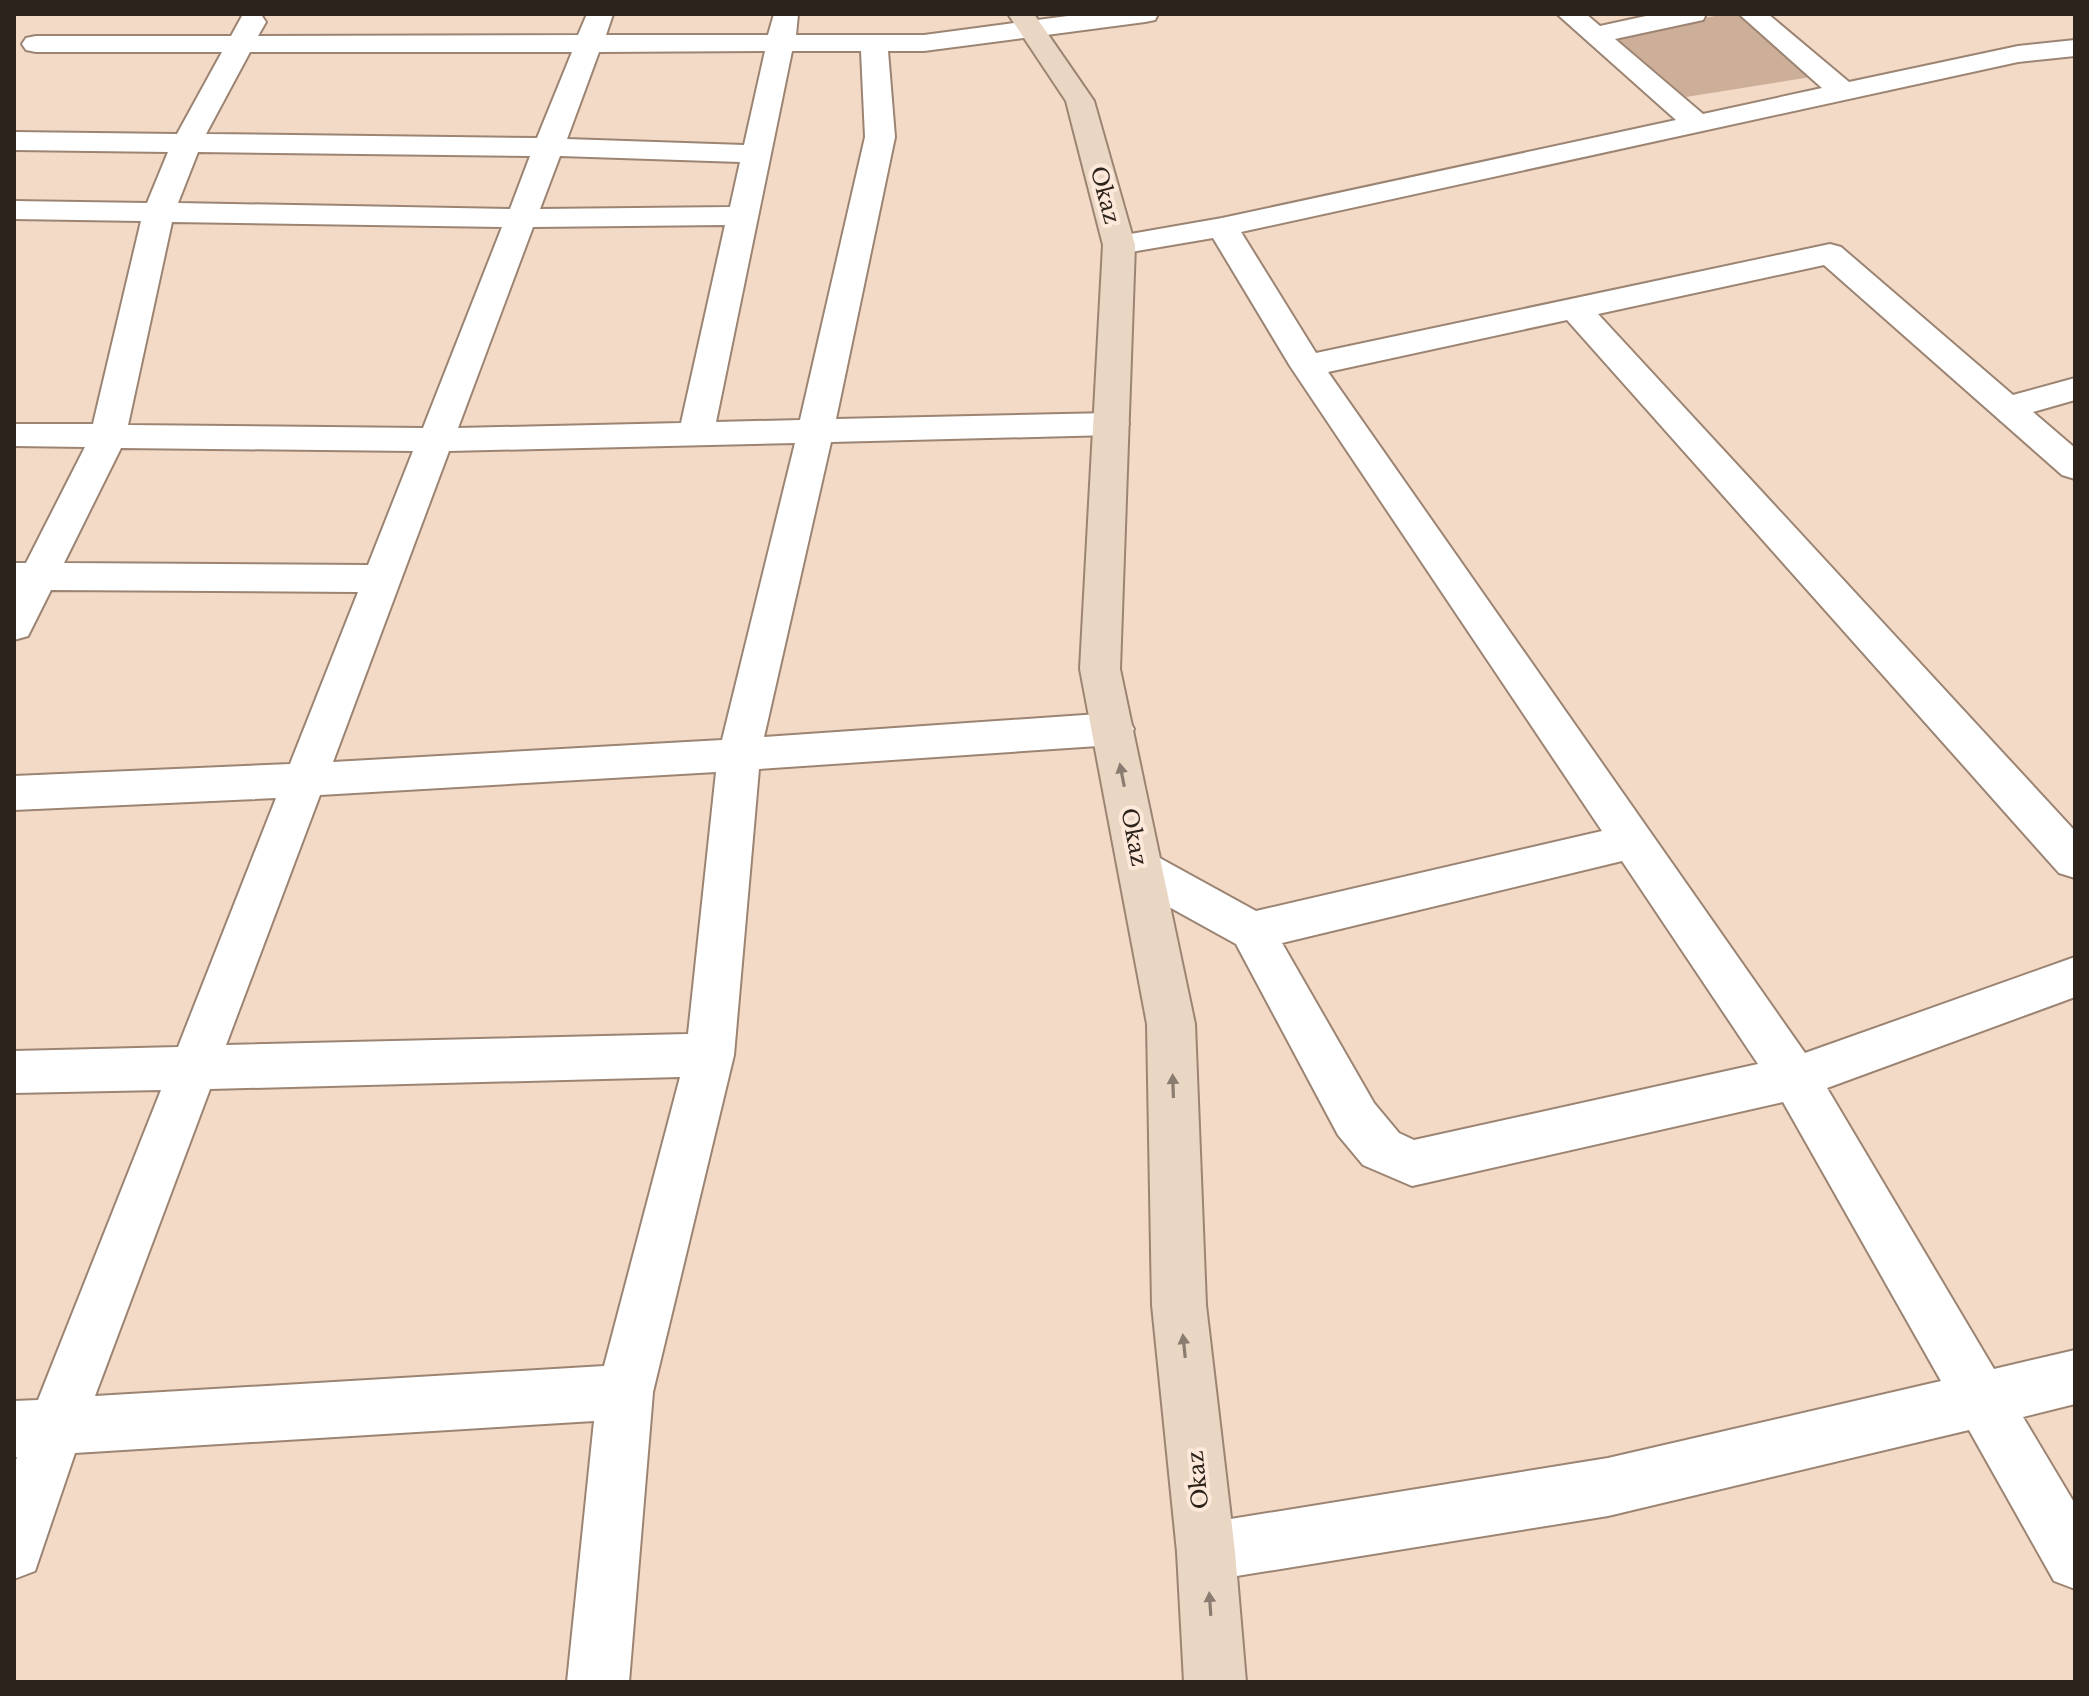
<svg xmlns="http://www.w3.org/2000/svg" width="2089" height="1696" viewBox="0 0 2089 1696" font-family="'Libre Baskerville',serif">
  <style>
    .building { fill: #ccae99 }
    .lines { fill: none; stroke-linecap: round; stroke-linejoin: round }
    .street-casing { stroke: #9c8473; stroke-width: 4 }
    .secondary-casing { stroke: #9c8473; stroke-width: 4 }
    .street { fill: #fff; fill-rule: evenodd }
    .secondary { fill: #e9d6c3; fill-rule: evenodd }
    .oneway { fill: #8a7c70 }
    .labels { text-anchor: middle; dominant-baseline: central; stroke-width: 8; stroke-linejoin: round; paint-order: stroke }
    .street-label { font-size: 22px; fill: #2c231c; stroke: #fde8d9 }
  </style>
  <rect width="100%" height="100%" fill="#f3dac7"/>
  <polygon class="building" points="1725,14 1740,14 1811,77 1686,97 1614,36"/>
  <g class="lines">
    <g class="street-casing">
      <g id="street">
        <path d="M 252,14 L 262,16 L 266,22 L 258,36 L 578,35 L 587,14 L 613,14 L 606,35 L 768,35 L 774,14 L 798,14 L 796,35 L 924,35 L 1083,14 L 1158,14 L 1155,20 L 1145,22 L 924,51 L 888,51 L 895,137 L 836,419 L 1111,413 L 1123,416 L 1129,424 L 1123,432 L 1111,435 L 831,442 L 764,737 L 1113,713 L 1128,718 L 1134,729 L 1128,740 L 1113,745 L 759,769 L 734,1055 L 653,1392 L 629,1682 L 567,1682 L 594,1421 L 75,1453 L 35,1571 L 14,1579 L 14,1466 L 17,1457 L 14,1457 L 14,1401 L 38,1400 L 161,1090 L 14,1093 L 14,1051 L 178,1047 L 276,798 L 14,810 L 14,776 L 290,764 L 358,592 L 51,590 L 28,636 L 14,640 L 14,563 L 26,563 L 85,447 L 14,446 L 14,424 L 93,424 L 141,221 L 14,219 L 14,201 L 147,203 L 168,152 L 14,150 L 14,132 L 177,134 L 222,52 L 36,52 L 26,50 L 22,44 L 26,38 L 36,36 L 231,36 L 242,16 ZM 765,51 L 744,145 L 567,139 L 599,52 ZM 792,51 L 861,51 L 865,137 L 800,420 L 716,422 ZM 250,52 L 572,52 L 537,138 L 206,134 ZM 198,152 L 530,156 L 510,209 L 178,203 ZM 560,156 L 740,162 L 730,207 L 540,209 ZM 172,222 L 502,227 L 423,428 L 128,425 ZM 725,225 L 681,423 L 458,428 L 533,227 ZM 795,443 L 722,740 L 333,762 L 449,451 ZM 121,448 L 413,451 L 368,565 L 64,563 ZM 716,772 L 688,1034 L 226,1045 L 320,795 ZM 680,1077 L 604,1366 L 95,1396 L 210,1089 Z"/>
        <path d="M 1557,14 L 1586,14 L 1600,26 L 1655,14 L 1706,14 L 1703,20 L 1615,39 L 1703,114 L 1822,88 L 1739,14 L 1768,14 L 1849,82 L 2018,46 L 2075,40 L 2075,56 L 2018,62 L 1241,232 L 1316,353 L 1830,244 L 1841,247 L 2013,395 L 2075,378 L 2075,400 L 2033,412 L 2075,448 L 2075,479 L 2062,475 L 1824,265 L 1598,314 L 2075,831 L 2075,878 L 2059,873 L 1567,320 L 1328,372 L 1805,1053 L 2075,957 L 2075,997 L 1827,1088 L 1994,1369 L 2075,1350 L 2075,1404 L 2023,1417 L 2075,1504 L 2075,1589 L 2054,1581 L 1969,1430 L 1608,1516 L 1206,1581 L 1185,1573 L 1177,1552 L 1185,1531 L 1206,1523 L 1608,1458 L 1941,1381 L 1783,1102 L 1412,1186 L 1363,1165 L 1338,1135 L 1236,944 L 1124,882 L 1118,869 L 1124,856 L 1140,851 L 1156,856 L 1256,911 L 1602,831 L 1290,366 L 1213,238 L 1119,254 L 1108,252 L 1103,245 L 1108,238 L 1119,236 L 1222,218 L 1676,120 ZM 1622,861 L 1758,1064 L 1414,1140 L 1399,1133 L 1374,1103 L 1282,943 Z"/>
      </g>
    </g>
    <g class="secondary-casing">
      <polygon id="secondary" points="1008,14 1034,14 1094,101 1135,245 1120,669 1195,1024 1206,1305 1235,1552 1246,1682 1184,1682 1177,1552 1152,1305 1147,1024 1080,669 1103,245 1066,101"/>
    </g>
    <use href="#street" class="street"/>
    <use href="#secondary" class="secondary"/>
  </g>
  <defs><path id="oneway-solid" d="M-6-.8H1V-3.2L6.5 0L1 3.2V.8H-6Z" transform="scale(2)"/></defs>
  <g class="oneway">
    <use href="#oneway-solid" transform="translate(1122 775) rotate(-101)"/>
    <use href="#oneway-solid" transform="translate(1173 1086) rotate(-92)"/>
    <use href="#oneway-solid" transform="translate(1184 1346) rotate(-96)"/>
    <use href="#oneway-solid" transform="translate(1210 1604) rotate(-94)"/>
  </g>
  <g class="labels">
    <g class="street-label">
      <text transform="translate(1105 195) rotate(75)">Okaz</text>
      <text transform="translate(1134 837) rotate(79)">Okaz</text>
      <text transform="translate(1198 1480) rotate(-96)">Okaz</text>
    </g>
  </g>
  <rect width="2089" height="1696" fill="none" stroke="#2c231c" stroke-width="32"/>
</svg>
